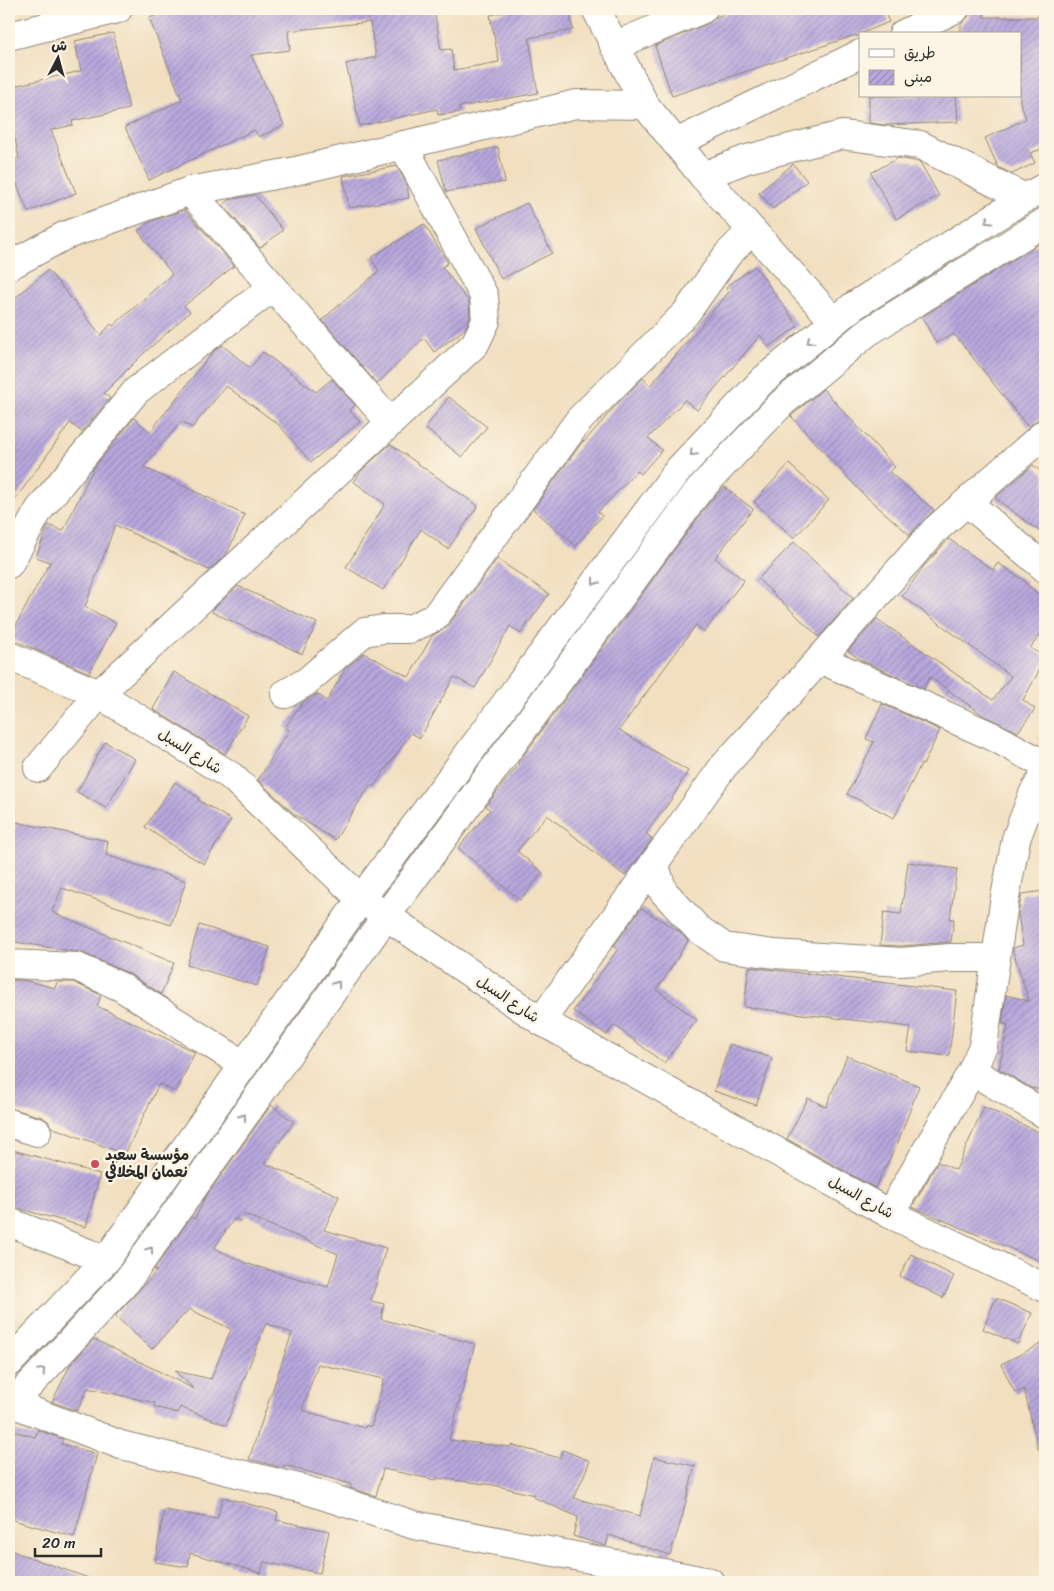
<svg xmlns="http://www.w3.org/2000/svg" width="1054" height="1591" viewBox="0 0 1054 1591" font-family="Sriracha,'Playpen Sans Arabic',sans-serif">
  <style>
    .building { fill: url(#building-hatch); fill-rule: evenodd }
    .lines { fill: none; stroke-linecap: round; stroke-linejoin: round }
    .minor-casing { stroke: #8e8576; stroke-width: 30 }
    .major-casing { stroke: #8e8576; stroke-width: 30 }
    .minor { stroke: #fff; stroke-width: 28 }
    .major { stroke: #fff; stroke-width: 28 }
    .oneway { stroke: #a0a0a0 }
    .poi-dot { fill: #d1495b; stroke: #fcf5e5; stroke-width: 2 }
    .labels { text-anchor: middle; dominant-baseline: central; stroke-width: 5; stroke-linejoin: round; paint-order: stroke }
    .street-label { font-size: 15px; fill: #2b2b2b; stroke: #fcf5e5 }
    .poi-label { font-size: 15px; font-weight: bold; fill: #2b2b2b; stroke: #fcf5e5; text-anchor: start }
  </style>
  <defs>
    <pattern id="building-hatch" width="6" height="6" patternUnits="userSpaceOnUse" patternTransform="scale(1.25)"><rect width="6" height="6" fill="#b7a7de"/><path d="M-1 1l2-2M0 6l6-6M5 7l2-2" fill="none" stroke="#9588b4"/></pattern>
  </defs>
  <rect width="100%" height="100%" fill="#fcf5e5"/>
  <filter id="ink" filterUnits="userSpaceOnUse"><feTurbulence type="fractalNoise" baseFrequency=".02" numOctaves="2"/><feDisplacementMap in="SourceGraphic" scale="10" xChannelSelector="R" yChannelSelector="G"/><feConvolveMatrix kernelMatrix="1 2 1 2 8 2 1 2 1" color-interpolation-filters="sRGB"/></filter>
  <filter id="wash" filterUnits="userSpaceOnUse"><feTurbulence type="fractalNoise" baseFrequency=".0096" numOctaves="4" result="noise"/><feDisplacementMap in="SourceGraphic" scale="20" xChannelSelector="R" yChannelSelector="G"/><feGaussianBlur stdDeviation="1.12" result="paint"/><feColorMatrix in="noise" values="0 0 0 0 0 0 0 0 0 0 0 0 0 0 0 0 0 1.4 0 .05"/><feComposite in="paint" operator="in"/></filter>
  <g filter="url(#wash)">
    <rect width="100%" height="100%" fill="#f1dfc0"/>
    <g id="blocks">
      <g class="building">
        <polygon points="174,9 434,9 441,50 451,49 454,70 499,62 490,15 520,9 569,9 573,30 529,38 538,93 459,107 460,112 438,115 437,109 360,126 346,64 376,57 370,22 288,31 290,50 251,55 284,125 259,137 254,130 149,180 125,127 182,100 149,18"/>
        <polygon points="742,9 883,9 889,22 860,34 857,37 856,35 672,96 655,46 709,23 716,17"/>
        <polygon points="970,9 985,11 984,17 1045,17 1045,148 1030,153 1035,163 1012,174 998,167 985,138 1026,119 1020,102 1020,34 961,34 961,24 968,17"/>
        <polygon points="113,33 129,109 72,121 73,125 51,130 76,193 28,212 9,164 9,162 19,158 9,110 9,87 81,71 75,41"/>
        <polygon points="869,96 956,96 958,122 884,125 869,123"/>
        <polygon points="498,147 505,182 446,192 438,160"/>
        <polygon points="898,158 920,162 939,196 896,219 871,173"/>
        <polygon points="793,164 807,181 773,209 759,193"/>
        <polygon points="397,166 407,185 409,198 349,208 343,176"/>
        <polygon points="255,195 283,230 260,248 223,205 229,200"/>
        <polygon points="527,203 552,253 501,279 476,228"/>
        <polygon points="185,210 234,266 184,306 190,312 142,355 104,393 110,398 82,432 70,423 9,508 9,303 48,270 101,335 111,324 113,326 172,274 138,231 149,222"/>
        <polygon points="424,224 448,263 442,267 469,302 470,318 465,329 434,352 424,338 377,384 322,320 379,271 371,258"/>
        <polygon points="1045,240 1045,414 1028,427 954,334 936,343 922,317"/>
        <polygon points="755,266 798,326 769,347 760,335 697,410 685,400 648,438 662,450 641,474 637,471 598,512 602,516 576,546 533,509 583,441 584,442 618,403 643,378 650,386 729,292 726,287"/>
        <polygon points="222,345 250,368 263,352 316,392 332,379 355,405 350,410 360,422 311,462 279,425 226,386 192,428 182,421 143,467 245,515 226,555 209,570 115,525 85,607 116,623 89,673 9,638 50,562 36,557 48,525 63,531 93,469 134,418 150,432 204,363 214,351"/>
        <polygon points="823,389 895,467 889,472 934,510 910,535 862,493 791,416"/>
        <polygon points="449,397 487,427 462,457 425,428"/>
        <polygon points="390,444 478,506 448,549 421,529 383,590 346,567 385,504 354,482 361,471"/>
        <polygon points="789,464 829,500 794,538 754,502"/>
        <polygon points="1033,465 1045,474 1045,522 1039,531 995,498"/>
        <polygon points="724,487 753,509 715,558 744,580 704,632 696,625 619,730 688,771 671,800 646,833 652,839 625,876 547,815 517,851 543,873 520,900 458,848 490,810 486,806 519,764 518,763 711,500"/>
        <polygon points="949,539 993,570 998,563 1026,582 1025,583 1045,599 1045,629 1030,648 1045,656 1045,660 1023,700 1035,709 1018,732 984,716 930,677 924,689 861,660 848,651 877,619 993,700 1011,676 902,596 924,566"/>
        <polygon points="794,542 853,598 819,637 758,579"/>
        <polygon points="497,559 549,594 521,634 510,626 475,688 454,677 420,738 411,733 373,787 370,785 335,840 294,814 258,780 289,730 285,727 303,702 317,694 327,701 345,669 364,653 409,677 432,636 448,626"/>
        <polygon points="238,586 317,623 302,654 212,612 214,608"/>
        <polygon points="174,672 248,716 225,754 153,709"/>
        <polygon points="882,704 940,730 923,765 921,764 894,818 847,794 874,742 866,739"/>
        <polygon points="105,742 135,759 106,808 77,792"/>
        <polygon points="175,782 199,798 198,800 231,820 204,864 178,849 145,827"/>
        <polygon points="16,822 108,841 106,855 186,881 171,925 62,888 52,912 174,963 161,994 128,973 83,953 9,941 9,855"/>
        <polygon points="908,862 957,869 950,919 954,919 951,942 901,946 880,945 884,912 901,914"/>
        <polygon points="1045,891 1045,1072 1042,1090 1031,1088 999,1069 1008,1025 1002,1023 1006,995 1029,1001 1013,951 1013,948 1023,945 1018,914 1022,894"/>
        <polygon points="641,908 680,932 688,941 657,990 697,1020 664,1063 614,1025 607,1035 573,1011 618,949 614,946"/>
        <polygon points="199,925 270,947 257,986 187,965"/>
        <polygon points="749,967 957,991 949,1056 907,1051 911,1027 744,1007"/>
        <polygon points="9,980 23,980 55,988 57,982 73,982 101,995 97,1006 195,1052 176,1092 159,1084 125,1154 51,1127 48,1121 42,1117 9,1108"/>
        <polygon points="730,1044 772,1058 756,1105 714,1091"/>
        <polygon points="847,1056 919,1086 898,1142 875,1188 787,1139 808,1098 826,1107"/>
        <path d="M 271,1105 L 294,1122 L 264,1163 L 339,1196 L 324,1230 L 386,1248 L 371,1301 L 384,1304 L 381,1319 L 475,1344 L 449,1440 L 510,1447 L 511,1445 L 560,1458 L 563,1450 L 590,1461 L 574,1498 L 640,1516 L 654,1457 L 695,1466 L 681,1521 L 670,1555 L 609,1535 L 606,1546 L 573,1536 L 578,1517 L 533,1497 L 534,1495 L 494,1485 L 437,1478 L 436,1480 L 383,1469 L 376,1496 L 350,1488 L 351,1484 L 284,1465 L 283,1468 L 249,1459 L 292,1333 L 266,1323 L 226,1425 L 180,1407 L 178,1413 L 154,1407 L 155,1403 L 88,1388 L 77,1411 L 52,1402 L 70,1365 L 94,1339 L 194,1389 L 175,1371 L 211,1379 L 231,1329 L 189,1309 L 152,1349 L 115,1316 L 157,1271 L 154,1270 L 191,1217 L 195,1219 L 204,1199 ZM 244,1214 L 338,1254 L 328,1287 L 248,1264 L 214,1248 L 234,1219 L 241,1221 ZM 318,1364 L 384,1379 L 371,1427 L 366,1425 L 365,1428 L 302,1410 Z"/>
        <polygon points="984,1107 1045,1135 1045,1263 912,1207 938,1162 956,1170"/>
        <polygon points="9,1149 100,1174 86,1227 9,1206"/>
        <polygon points="911,1254 954,1276 943,1298 900,1276"/>
        <polygon points="996,1298 1032,1313 1018,1344 983,1329"/>
        <polygon points="1045,1342 1045,1448 1038,1449 1024,1389 1015,1393 1001,1364"/>
        <polygon points="9,1430 35,1437 38,1430 63,1439 61,1444 97,1454 74,1537 9,1519"/>
        <polygon points="223,1497 278,1512 276,1520 329,1531 320,1573 264,1562 261,1573 190,1553 188,1567 155,1562 164,1510 217,1519"/>
        <polygon points="9,1550 94,1580 94,1582 9,1582"/>
      </g>
    </g>
  </g>
  <g filter="url(#ink)">
    <use href="#blocks" fill-opacity="0" stroke="#8e8576" stroke-width="1"/>
    <g class="lines">
      <g class="minor-casing">
        <g id="minor">
          <polyline points="596,9 645,105 703,176 834,321"/>
          <polyline points="903,34 955,9"/>
          <polyline points="9,36 118,9"/>
          <polyline points="614,46 703,9"/>
          <polyline points="676,143 860,54"/>
          <polyline points="703,176 747,159 842,135 920,145 1025,198"/>
          <polyline points="190,191 390,422"/>
          <polyline points="9,266 64,236 190,191 291,172 576,104 645,105"/>
          <polyline points="1045,433 935,530 820,659 996,738 1045,765"/>
          <polyline points="968,503 1045,568"/>
          <polyline points="9,564 39,510 136,391 273,287"/>
          <polyline points="9,656 99,694 231,776 361,899 541,1021 890,1214 1045,1288"/>
          <polyline points="285,694 306,682 364,632 384,629 410,629 435,617 579,420 686,313 728,254 751,231"/>
          <polyline points="38,768 99,694 475,344 486,321 484,296 403,145"/>
          <polyline points="654,863 663,891 697,928 724,947 774,954 901,962 950,958 996,958"/>
          <polyline points="9,964 77,967 121,987 244,1065"/>
          <polyline points="541,1021 723,767 820,659"/>
          <polyline points="972,1071 1045,1114"/>
          <polyline points="9,1123 37,1132"/>
          <polyline points="890,1214 972,1071 983,1046 1004,903 1016,839 1033,794 1045,774"/>
          <polyline points="9,1222 106,1260"/>
          <polyline points="9,1402 121,1445 303,1489 414,1525 710,1582"/>
        </g>
      </g>
      <g class="major-casing">
        <g id="major">
          <polyline points="9,1363 106,1260 361,899 679,469 763,380 852,307 1025,198 1045,187"/>
          <polyline points="9,1407 127,1281 386,916 699,490 782,403 868,332 1045,222"/>
        </g>
      </g>
      <use href="#minor" class="minor"/>
      <use href="#major" class="major"/>
    </g>
    <defs><path id="oneway-chevron" d="M-2-3.5L2.5 0L-2 3.5" fill="none" stroke-width="1.6" stroke-linecap="round" stroke-linejoin="round" transform="scale(1.25)"/></defs>
    <g class="oneway">
      <use href="#oneway-chevron" transform="translate(988 221) rotate(148)"/>
      <use href="#oneway-chevron" transform="translate(810 341) rotate(140)"/>
      <use href="#oneway-chevron" transform="translate(693 453) rotate(133)"/>
      <use href="#oneway-chevron" transform="translate(595 582) rotate(126)"/>
      <use href="#oneway-chevron" transform="translate(337 984) rotate(-55)"/>
      <use href="#oneway-chevron" transform="translate(243 1117) rotate(-55)"/>
      <use href="#oneway-chevron" transform="translate(150 1250) rotate(-55)"/>
      <use href="#oneway-chevron" transform="translate(42 1371) rotate(-47)"/>
    </g>
  </g>
  <circle class="poi-dot" cx="95" cy="1164" r="5"/>
  <g class="labels">
    <g class="street-label">
      <text transform="translate(190 751) rotate(32)">شارع السبل</text>
      <text transform="translate(508 999) rotate(34)">شارع السبل</text>
      <text transform="translate(861 1197) rotate(29)">شارع السبل</text>
    </g>
    <g class="poi-label">
      <text x="105" y="1155">مؤسسة سعيد<tspan x="105" dy="17">نعمان المخلافي</tspan></text>
    </g>
  </g>
  <rect width="1054" height="1591" fill="none" stroke="#fcf5e5" stroke-width="30"/>
  <rect x="859" y="32" width="162" height="65" fill="#fcf5e5" stroke="#a8a49b"/>
  <rect x="869" y="49" width="25" height="8" fill="#ffffff" stroke="#a8a49b"/>
  <text x="904" y="58" font-size="15" fill="#2b2b2b">طريق</text>
  <rect x="869" y="70" width="25" height="15" fill="url(#building-hatch)" stroke="#a8a49b"/>
  <text x="904" y="82" font-size="15" fill="#2b2b2b">مبنى</text>
  <g transform="translate(58 58) rotate(6)" stroke="#fcf5e5" stroke-width="4" paint-order="stroke">
  <path d="M0-4L9 19L0 12L-9 19Z" fill="#2b2b2b"/>
  <text y="-8" font-size="14" font-weight="bold" text-anchor="middle" fill="#2b2b2b">ش</text>
  </g>
  <path d="M35 1548v8h66v-8" fill="none" stroke="#2b2b2b" stroke-width="2.5"/>
  <text x="42" y="1548" font-size="15" fill="#2b2b2b" stroke="#fcf5e5" stroke-width="4" paint-order="stroke">20 m</text>
</svg>
